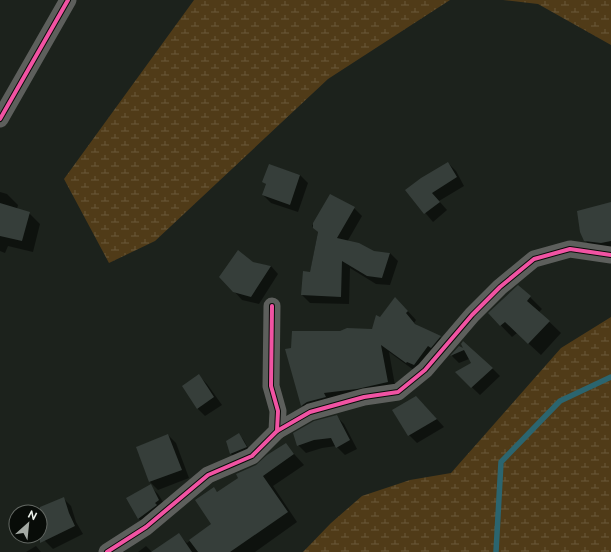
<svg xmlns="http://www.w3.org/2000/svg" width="611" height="552" viewBox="0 0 611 552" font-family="Raleway,sans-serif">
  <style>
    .wetland { fill: url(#wetland-marsh) }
    .shadow { fill: #0007 }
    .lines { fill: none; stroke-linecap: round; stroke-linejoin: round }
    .stream { stroke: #2b656f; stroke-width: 5.5 }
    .building { fill: #363e3a }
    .minor { stroke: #5d5f5c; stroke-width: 17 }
    .cycleway-casing { stroke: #080c08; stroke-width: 6 }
    .cycleway { stroke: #f153a3; stroke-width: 4 }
  </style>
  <defs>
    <pattern id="wetland-marsh" width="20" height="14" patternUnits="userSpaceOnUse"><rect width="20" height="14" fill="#503b18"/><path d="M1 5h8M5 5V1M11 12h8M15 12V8" fill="none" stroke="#6a583a"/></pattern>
  </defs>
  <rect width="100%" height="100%" fill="#1c221c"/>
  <g class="wetland">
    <polygon points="194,0 450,0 328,79 155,241 109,263 64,179"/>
    <polygon points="503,0 611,0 611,45 538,4"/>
    <polygon points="611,317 611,552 303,552 331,523 362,496 410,480 451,473 561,348"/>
  </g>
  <g class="shadow">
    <polygon points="448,163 456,171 464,186 439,201 447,210 433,222 406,190"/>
    <polygon points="270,165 300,175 308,183 298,212 271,203 263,195 267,185 264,182"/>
    <polygon points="0,192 7,194 18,205 17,209 29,213 40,224 33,252 8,246 5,253 0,251"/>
    <polygon points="330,196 354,208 362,216 347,242 374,252 390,253 398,261 390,285 376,284 350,268 349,304 310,303 302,295 310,273 318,232 312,226"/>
    <polygon points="611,203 611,253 595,251 585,240"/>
    <polygon points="253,263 271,266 278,274 259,304 242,300 234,291"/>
    <polygon points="530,297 542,309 539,312 561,333 541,355 517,333 512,337 489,313"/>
    <polygon points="404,307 416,320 414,323 417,325 440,337 449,346 415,371 389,352 396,391 310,414 302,405 340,332 372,330 380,318"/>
    <polygon points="459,347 492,368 500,376 480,395 457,373 472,364 469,359 459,363 452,356"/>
    <polygon points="199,376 207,384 222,405 205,416 197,408"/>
    <polygon points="424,405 444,427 417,443 409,435"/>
    <polygon points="336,416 344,424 357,449 345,455 336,446 322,448 306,453 298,445"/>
    <polygon points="168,435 176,443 189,478 158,490 150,482 137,447"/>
    <polygon points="239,435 243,439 250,451 235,458 231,454 228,442"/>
    <polygon points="285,444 304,465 273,486 297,522 255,552 153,552 178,534 187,543 212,524 214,489 218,493"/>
    <polygon points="150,486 158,494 167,508 147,526 139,519 127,498"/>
    <polygon points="63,498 71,506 76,522 83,534 53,549 45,541 40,530 40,512 36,512 35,510"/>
    <polygon points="36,546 41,552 26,552"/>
    <polygon points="146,546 152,552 138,552"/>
  </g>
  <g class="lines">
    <polyline class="stream" points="496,552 501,462 560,401 611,377"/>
  </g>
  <g class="building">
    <polygon points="448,162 457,177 432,193 440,202 424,214 405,190 421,178"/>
    <polygon points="269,164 300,175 290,205 262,195 266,184 262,182"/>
    <polygon points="330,194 355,207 337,238 359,243 374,251 390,253 382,278 367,276 342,261 341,297 301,295 303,271 310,272 318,232 313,228 313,223"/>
    <polygon points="611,202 611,241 601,243 584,241 580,232 577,211"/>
    <polygon points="0,203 30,212 22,241 0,236"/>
    <polygon points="238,250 253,262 271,266 251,297 233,292 219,277"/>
    <polygon points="518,285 531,296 527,301 550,321 528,344 505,322 500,326 488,313"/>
    <polygon points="395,297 408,311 406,313 415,324 441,336 431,348 428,346 414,365 407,362 406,363 381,345 388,382 357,389 324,393 326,397 307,402 301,406 285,349 291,348 292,331 340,331 347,328 372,329 376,315 380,317"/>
    <polygon points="463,341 493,368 471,388 455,372 471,363 464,350 450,356 459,346 463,348 461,344"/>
    <polygon points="199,374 214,397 197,409 182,386"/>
    <polygon points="416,396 437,419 408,436 392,410"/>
    <polygon points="337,415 350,440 336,448 331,438 314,440 297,446 293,433 314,421"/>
    <polygon points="239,433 247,447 230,454 226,441"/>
    <polygon points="168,434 182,470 149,482 136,447"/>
    <polygon points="286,443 294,454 263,476 288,512 230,552 198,552 189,540 211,524 195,500 214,487 217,492 238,478 236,474 256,465 267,455"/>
    <polygon points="151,484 159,500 155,503 157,505 138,519 126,498"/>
    <polygon points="64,497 69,513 75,526 40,543 40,507"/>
    <polygon points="179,533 192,552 151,552"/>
  </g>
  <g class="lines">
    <g class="minor">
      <polyline points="0,119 68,0"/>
      <polyline points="277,431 310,412 364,397 398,392 425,370 472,315 500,287 534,259 570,249 611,255"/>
      <polyline points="107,552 146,527 208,475 252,456 277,431 278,411 271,386 272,306"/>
    </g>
    <g class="cycleway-casing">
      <g id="cycleway">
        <polyline points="0,119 68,0"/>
        <polyline points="277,431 310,412 364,397 398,392 425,370 472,315 500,287 534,259 570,249 611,255"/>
        <polyline points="107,552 146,527 208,475 252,456 277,431 278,411 271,386 272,306"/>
      </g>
    </g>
    <use href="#cycleway" class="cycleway"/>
  </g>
  <g transform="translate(28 524) rotate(27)"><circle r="19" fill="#080c08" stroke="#646964"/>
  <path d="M0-3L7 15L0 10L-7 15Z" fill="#a4aaa4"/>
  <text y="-6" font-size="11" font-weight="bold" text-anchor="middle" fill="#eef4ed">N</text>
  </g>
</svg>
